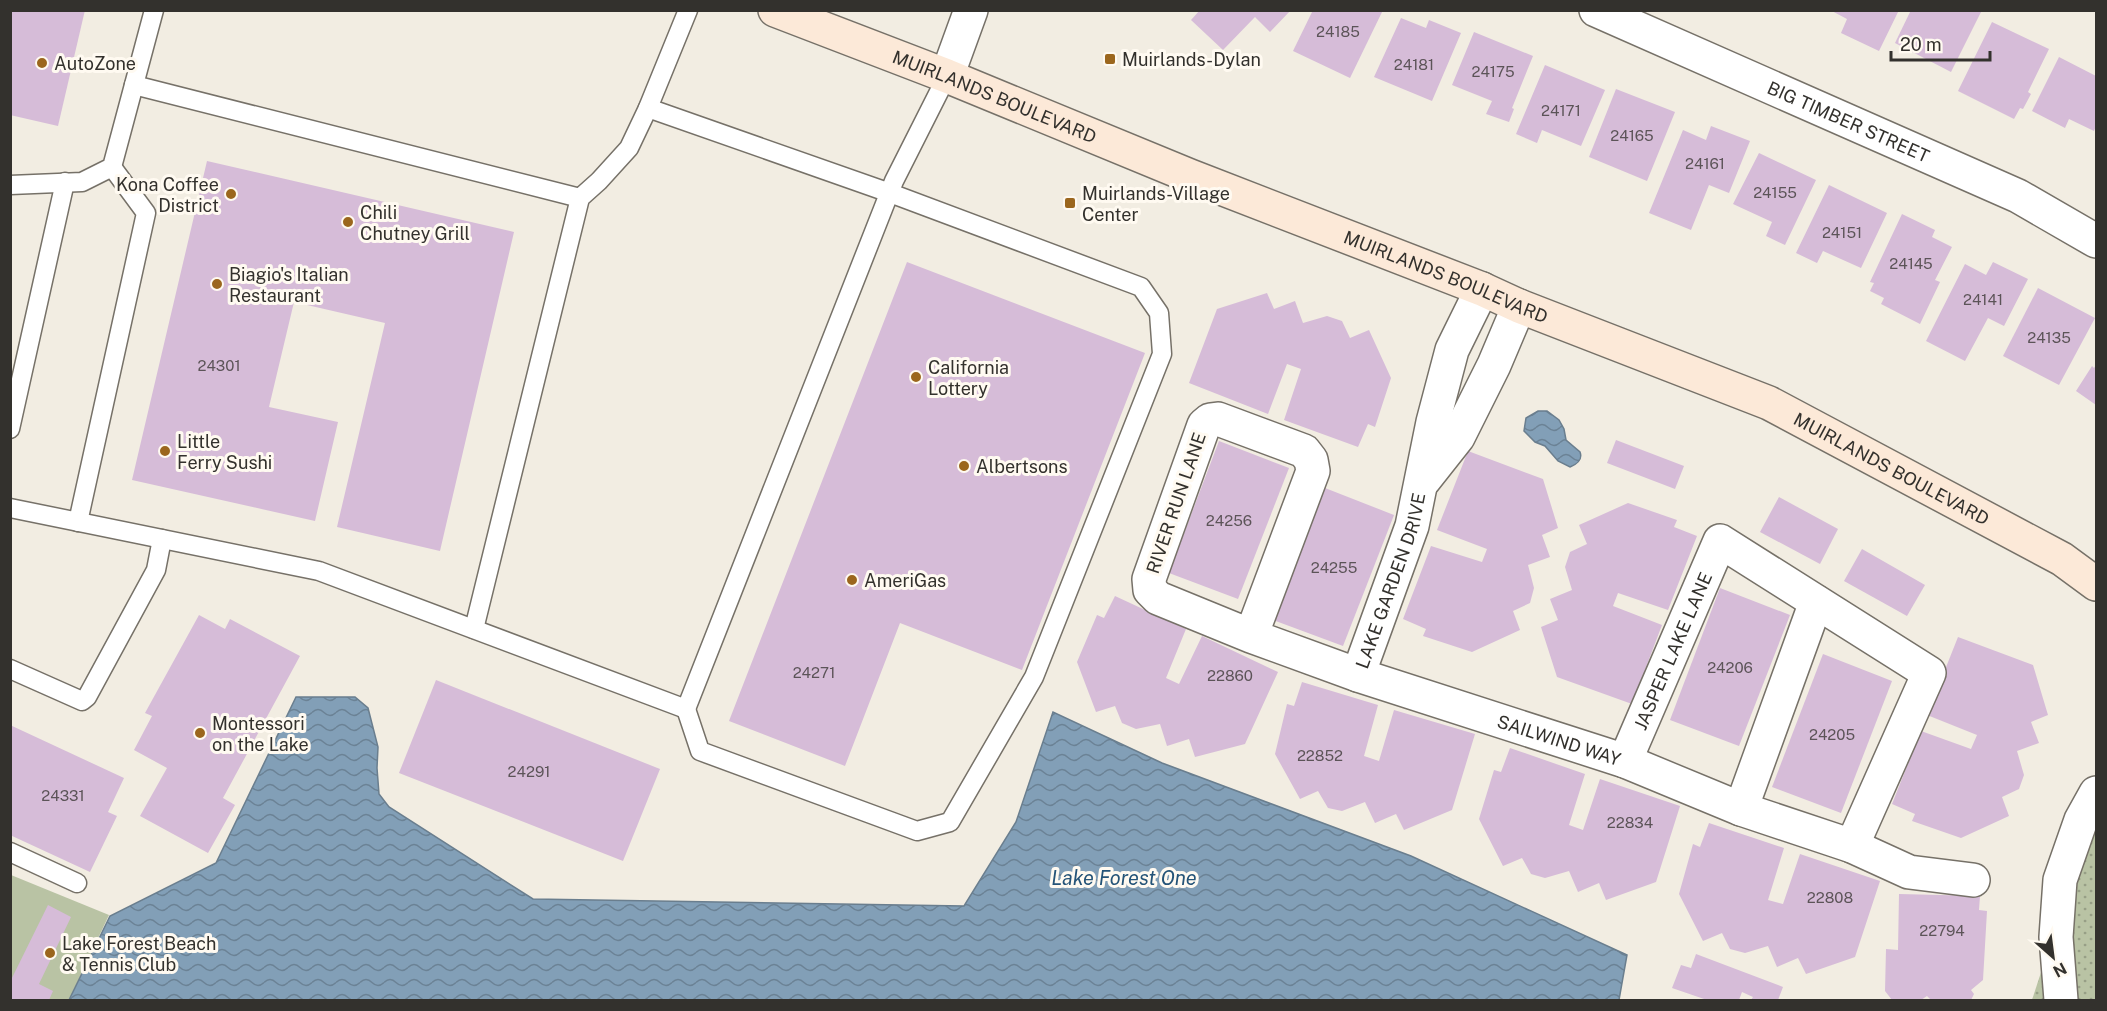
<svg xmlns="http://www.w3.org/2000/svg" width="2107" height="1011" viewBox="0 0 2107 1011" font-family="'Public Sans',sans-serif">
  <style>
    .grass { fill: url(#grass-dots) }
    .pitch { fill: #b9c3a4 }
    .water { fill: url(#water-waves); stroke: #6a7e8e; stroke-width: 1.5 }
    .building { fill: #d6bcd8 }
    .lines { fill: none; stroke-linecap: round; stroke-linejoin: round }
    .service-casing { stroke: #767168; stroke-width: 21 }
    .minor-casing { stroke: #767168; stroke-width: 36 }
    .secondary-casing { stroke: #767168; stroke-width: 36 }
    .service { stroke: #fff; stroke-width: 18 }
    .minor { stroke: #fff; stroke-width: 33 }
    .secondary { stroke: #fce9d8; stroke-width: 33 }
    .poi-dot { fill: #9b661d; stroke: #fffaf1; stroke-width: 2 }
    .labels { text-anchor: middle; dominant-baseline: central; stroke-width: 6; stroke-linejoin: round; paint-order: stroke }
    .number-label { font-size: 15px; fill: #5c5458 }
    .poi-label { font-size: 18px; fill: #33312d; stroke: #fffaf1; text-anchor: start }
    .street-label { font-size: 18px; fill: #33312d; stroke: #fffaf1 }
    .water-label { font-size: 20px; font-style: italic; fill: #255478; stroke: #fffaf1 }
  </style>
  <defs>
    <pattern id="grass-dots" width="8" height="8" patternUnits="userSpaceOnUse" patternTransform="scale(1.5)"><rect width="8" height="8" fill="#b9c3a4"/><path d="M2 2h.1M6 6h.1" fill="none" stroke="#979f86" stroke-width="1.8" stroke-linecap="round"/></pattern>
    <pattern id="water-waves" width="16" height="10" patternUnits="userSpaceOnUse" patternTransform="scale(1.5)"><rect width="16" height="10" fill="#829fb7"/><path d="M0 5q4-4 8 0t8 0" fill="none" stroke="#6b8295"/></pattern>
  </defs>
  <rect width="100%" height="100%" fill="#f2ede2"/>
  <polygon class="grass" points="2096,803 2096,1000 2032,1000"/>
  <polygon class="pitch" points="11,875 109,915 69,1000 11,1000"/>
  <g class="water">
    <path d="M 1538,411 L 1547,411 L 1559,420 L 1564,429 L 1566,440 L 1580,452 C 1583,460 1577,464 1570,467 L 1558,461 L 1545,446 L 1535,442 L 1524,431 L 1526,418 Z"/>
    <polygon points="296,697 355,697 368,708 378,747 377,768 379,794 389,807 533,899 964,906 1016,822 1053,712 1162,763 1411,856 1627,955 1619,1000 69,1000 110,916 216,863"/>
  </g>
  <g class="building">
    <polygon points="10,10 85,10 58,126 10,115"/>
    <polygon points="1200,10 1291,10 1270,32 1255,17 1223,50 1191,20"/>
    <polygon points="1313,10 1383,10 1350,78 1293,51"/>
    <polygon points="1830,10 1899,10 1879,51 1841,33 1847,19"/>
    <polygon points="1911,10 1982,10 1951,72 1895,43"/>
    <polygon points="1401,18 1426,28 1429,20 1461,33 1432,101 1374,77"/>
    <polygon points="1992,22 2049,49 2028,92 2031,94 2023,109 2020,108 2014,119 1958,91"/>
    <polygon points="1474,32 1533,56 1512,108 1514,109 1509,122 1486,114 1492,101 1452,85"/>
    <polygon points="2059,57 2096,76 2096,126 2094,131 2069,119 2065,128 2032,111"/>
    <polygon points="1545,65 1605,90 1581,146 1542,130 1537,143 1516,134"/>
    <polygon points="1616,89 1675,112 1647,181 1589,157"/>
    <polygon points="1711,126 1750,141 1729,193 1709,185 1691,230 1649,213 1683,130 1706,140"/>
    <polygon points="1759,153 1816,180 1785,245 1766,236 1772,222 1733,204"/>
    <polygon points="207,161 514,232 440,551 337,527 385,323 294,302 269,407 338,422 315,521 132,480"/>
    <polygon points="1829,185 1887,213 1861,268 1823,251 1817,263 1796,253"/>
    <polygon points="1902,214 1935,230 1932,237 1952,247 1935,280 1940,282 1920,324 1881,304 1884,298 1870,291 1874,283 1870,282"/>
    <polygon points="907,262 1145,353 1022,670 900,623 845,766 729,721"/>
    <polygon points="1993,262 2028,279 2004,326 1988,318 1965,361 1926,341 1965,264 1986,275"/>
    <polygon points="2038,288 2095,318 2059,385 2003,356"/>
    <polygon points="1267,293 1274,309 1295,301 1303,323 1327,316 1342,321 1350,338 1369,330 1391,378 1375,427 1368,424 1358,447 1284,420 1301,369 1287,364 1268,414 1189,383 1217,309"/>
    <polygon points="2096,365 2096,405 2076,391 2092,366 2094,368"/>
    <polygon points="1616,440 1684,466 1675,489 1607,463"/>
    <polygon points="1219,441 1289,468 1238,599 1169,573"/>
    <polygon points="1468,451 1543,479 1558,528 1542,535 1550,557 1528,565 1534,588 1530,603 1513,611 1520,630 1472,652 1423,636 1426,629 1403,619 1431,546 1482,562 1487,549 1437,530"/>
    <polygon points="1325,488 1394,515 1343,646 1273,620"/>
    <polygon points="1779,497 1838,529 1820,564 1760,532"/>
    <polygon points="1628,503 1677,520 1674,527 1697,536 1668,610 1618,593 1613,606 1662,625 1632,704 1557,677 1541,627 1558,620 1550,599 1572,590 1565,567 1570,552 1587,544 1579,525"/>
    <polygon points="1862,549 1925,585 1907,616 1844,581"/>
    <polygon points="1720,588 1790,615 1739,746 1670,720"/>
    <polygon points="1115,596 1186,629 1166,678 1179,684 1202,636 1278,672 1245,744 1195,757 1189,739 1167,746 1160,724 1136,729 1122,723 1115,706 1096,712 1077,662 1097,615 1104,618"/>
    <polygon points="199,615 225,629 230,619 300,656 223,798 235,805 208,853 140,816 167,768 134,750 152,716 145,713"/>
    <polygon points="1958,637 2033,665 2048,715 2031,722 2039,743 2017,751 2024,775 2019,789 2002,797 2009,816 1961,838 1912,821 1915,814 1892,804 1921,731 1971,749 1977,735 1927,715"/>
    <polygon points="1823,654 1892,681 1841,813 1772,787"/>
    <polygon points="436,680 660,769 623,861 399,773"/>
    <polygon points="1302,682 1378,705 1364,756 1379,761 1394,710 1475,734 1452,810 1404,830 1396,814 1375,823 1365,802 1342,811 1328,808 1318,791 1300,799 1275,754 1287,704 1294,706"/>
    <polygon points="10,725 124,778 108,812 117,816 90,872 10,835"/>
    <polygon points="1510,748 1585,774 1569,825 1583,830 1600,779 1680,806 1656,882 1606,900 1599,883 1578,892 1569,871 1545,878 1531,874 1522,858 1503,866 1479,819 1494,770 1501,772"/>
    <polygon points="1709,823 1784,848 1768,900 1783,904 1800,854 1880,881 1855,957 1806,974 1798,958 1777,967 1768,946 1745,953 1730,949 1722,933 1703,941 1679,894 1693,844 1700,847"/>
    <polygon points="1899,894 1980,896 1979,910 1987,911 1983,980 1971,990 1974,994 1971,1000 1931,1000 1927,996 1921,1000 1892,1000 1885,991 1886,949 1898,950"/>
    <polygon points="48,905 71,917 39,984 53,991 49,1000 10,1000 10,982"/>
    <polygon points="1696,954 1783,987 1778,1000 1751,1000 1753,997 1742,992 1739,1000 1707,1000 1672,988 1681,965 1691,968"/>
  </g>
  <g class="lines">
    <g class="service-casing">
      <g id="service">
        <polyline points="134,85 580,198"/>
        <polyline points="648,108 890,193 1141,287 1159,313 1162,354 1034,677 950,822 917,831 700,751 686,709"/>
        <polyline points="10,185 82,182 112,167 154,10"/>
        <polyline points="10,429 65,182"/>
        <polyline points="10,508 319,571 686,709 894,181 947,76"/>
        <polyline points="78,522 146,213 112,167"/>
        <polyline points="474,629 580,198 599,181 629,148 648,108 688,10"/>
        <polyline points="10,669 82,701 87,697 156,570 162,539"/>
        <polyline points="10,852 77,883"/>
      </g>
    </g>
    <g class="minor-casing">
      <g id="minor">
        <path id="s1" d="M 1596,10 L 2018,196 L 2096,241"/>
        <polyline points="947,76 971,10"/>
        <polyline points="1424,480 1458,437 1494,365 1519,306"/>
        <path id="s2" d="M 1251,636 L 1313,471 L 1311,460 L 1304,451 L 1218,419 L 1210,420 L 1204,425 L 1149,579 L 1150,590 L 1158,598 L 1251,636 L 1358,675 L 1625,761 L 1741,809 L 1852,846 L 1909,872 L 1973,880"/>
        <path id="s3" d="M 1358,675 L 1412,526 L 1433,422 L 1452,350 L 1482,289"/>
        <path id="s4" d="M 1625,761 L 1720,541 L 1929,673 L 1852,846"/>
        <polyline points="1741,809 1816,602"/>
        <polyline points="2061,1000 2056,937 2060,880 2081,820 2096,793"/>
      </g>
    </g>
    <g class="secondary-casing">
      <g id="secondary">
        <path id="s5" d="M 775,10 L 947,76 L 1190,176 L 1482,289 L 1519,306 L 1769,403 L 2062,559 L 2096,584"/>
      </g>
    </g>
    <use href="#service" class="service"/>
    <use href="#minor" class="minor"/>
    <use href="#secondary" class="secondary"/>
  </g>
  <g class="poi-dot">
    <rect x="1104" y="53" width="12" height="12" rx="3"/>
    <circle cx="42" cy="63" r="6"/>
    <circle cx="231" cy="194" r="6"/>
    <rect x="1064" y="197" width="12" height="12" rx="3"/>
    <circle cx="348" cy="222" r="6"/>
    <circle cx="217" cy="284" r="6"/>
    <circle cx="916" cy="377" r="6"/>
    <circle cx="165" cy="451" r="6"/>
    <circle cx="964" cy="466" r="6"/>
    <circle cx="852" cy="580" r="6"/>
    <circle cx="200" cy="733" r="6"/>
    <circle cx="50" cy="953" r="6"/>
  </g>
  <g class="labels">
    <g class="number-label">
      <text x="1338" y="31">24185</text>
      <text x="1414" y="64">24181</text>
      <text x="1493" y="71">24175</text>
      <text x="1561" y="110">24171</text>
      <text x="1632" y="135">24165</text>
      <text x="1705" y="163">24161</text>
      <text x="1775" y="192">24155</text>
      <text x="1842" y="232">24151</text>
      <text x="1911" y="263">24145</text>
      <text x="1983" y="299">24141</text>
      <text x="2049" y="337">24135</text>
      <text x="219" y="365">24301</text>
      <text x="1229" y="520">24256</text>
      <text x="1334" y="567">24255</text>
      <text x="1730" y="667">24206</text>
      <text x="814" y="672">24271</text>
      <text x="1230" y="675">22860</text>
      <text x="1832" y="734">24205</text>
      <text x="1320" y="755">22852</text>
      <text x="529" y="771">24291</text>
      <text x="63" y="795">24331</text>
      <text x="1630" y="822">22834</text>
      <text x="1830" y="897">22808</text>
      <text x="1942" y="930">22794</text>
    </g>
    <g class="poi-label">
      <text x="1122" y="59">Muirlands-Dylan</text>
      <text x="54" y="63">AutoZone</text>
      <text x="219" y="184" text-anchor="end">Kona Coffee<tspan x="219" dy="21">District</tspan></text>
      <text x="1082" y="193">Muirlands-Village<tspan x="1082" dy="21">Center</tspan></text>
      <text x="360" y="212">Chili<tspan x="360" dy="21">Chutney Grill</tspan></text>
      <text x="229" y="274">Biagio's Italian<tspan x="229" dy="21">Restaurant</tspan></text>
      <text x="928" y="367">California<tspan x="928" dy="21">Lottery</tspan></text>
      <text x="177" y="441">Little<tspan x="177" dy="21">Ferry Sushi</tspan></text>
      <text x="976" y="466">Albertsons</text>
      <text x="864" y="580">AmeriGas</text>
      <text x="212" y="723">Montessori<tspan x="212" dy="21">on the Lake</tspan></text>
      <text x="62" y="943">Lake Forest Beach<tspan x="62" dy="21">&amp; Tennis Club</tspan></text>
    </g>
    <g class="street-label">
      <text stroke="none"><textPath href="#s5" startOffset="236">MUIRLANDS BOULEVARD</textPath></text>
      <text stroke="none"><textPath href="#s1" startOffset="276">BIG TIMBER STREET</textPath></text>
      <text stroke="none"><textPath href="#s5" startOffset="722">MUIRLANDS BOULEVARD</textPath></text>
      <text stroke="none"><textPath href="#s5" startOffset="1208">MUIRLANDS BOULEVARD</textPath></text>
      <text transform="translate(1176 503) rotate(-71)">RIVER RUN LANE</text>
      <text stroke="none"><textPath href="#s3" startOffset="100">LAKE GARDEN DRIVE</textPath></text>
      <text stroke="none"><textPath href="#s4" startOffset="120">JASPER LAKE LANE</textPath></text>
      <text stroke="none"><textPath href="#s2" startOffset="918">SAILWIND WAY</textPath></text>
    </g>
    <g class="water-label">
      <text x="1124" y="878">Lake Forest One</text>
    </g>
  </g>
  <rect width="2107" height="1011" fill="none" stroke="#33312d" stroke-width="24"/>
  <g transform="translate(2053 957) rotate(152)" stroke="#fffaf1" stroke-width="4.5" paint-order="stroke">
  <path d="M0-4.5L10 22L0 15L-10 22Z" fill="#33312d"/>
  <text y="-9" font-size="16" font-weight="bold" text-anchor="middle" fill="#33312d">N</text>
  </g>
  <path d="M1891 51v9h99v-9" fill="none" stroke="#33312d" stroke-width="3"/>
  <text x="1900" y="51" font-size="18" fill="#33312d" stroke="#fffaf1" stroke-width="4.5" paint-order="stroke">20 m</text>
</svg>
